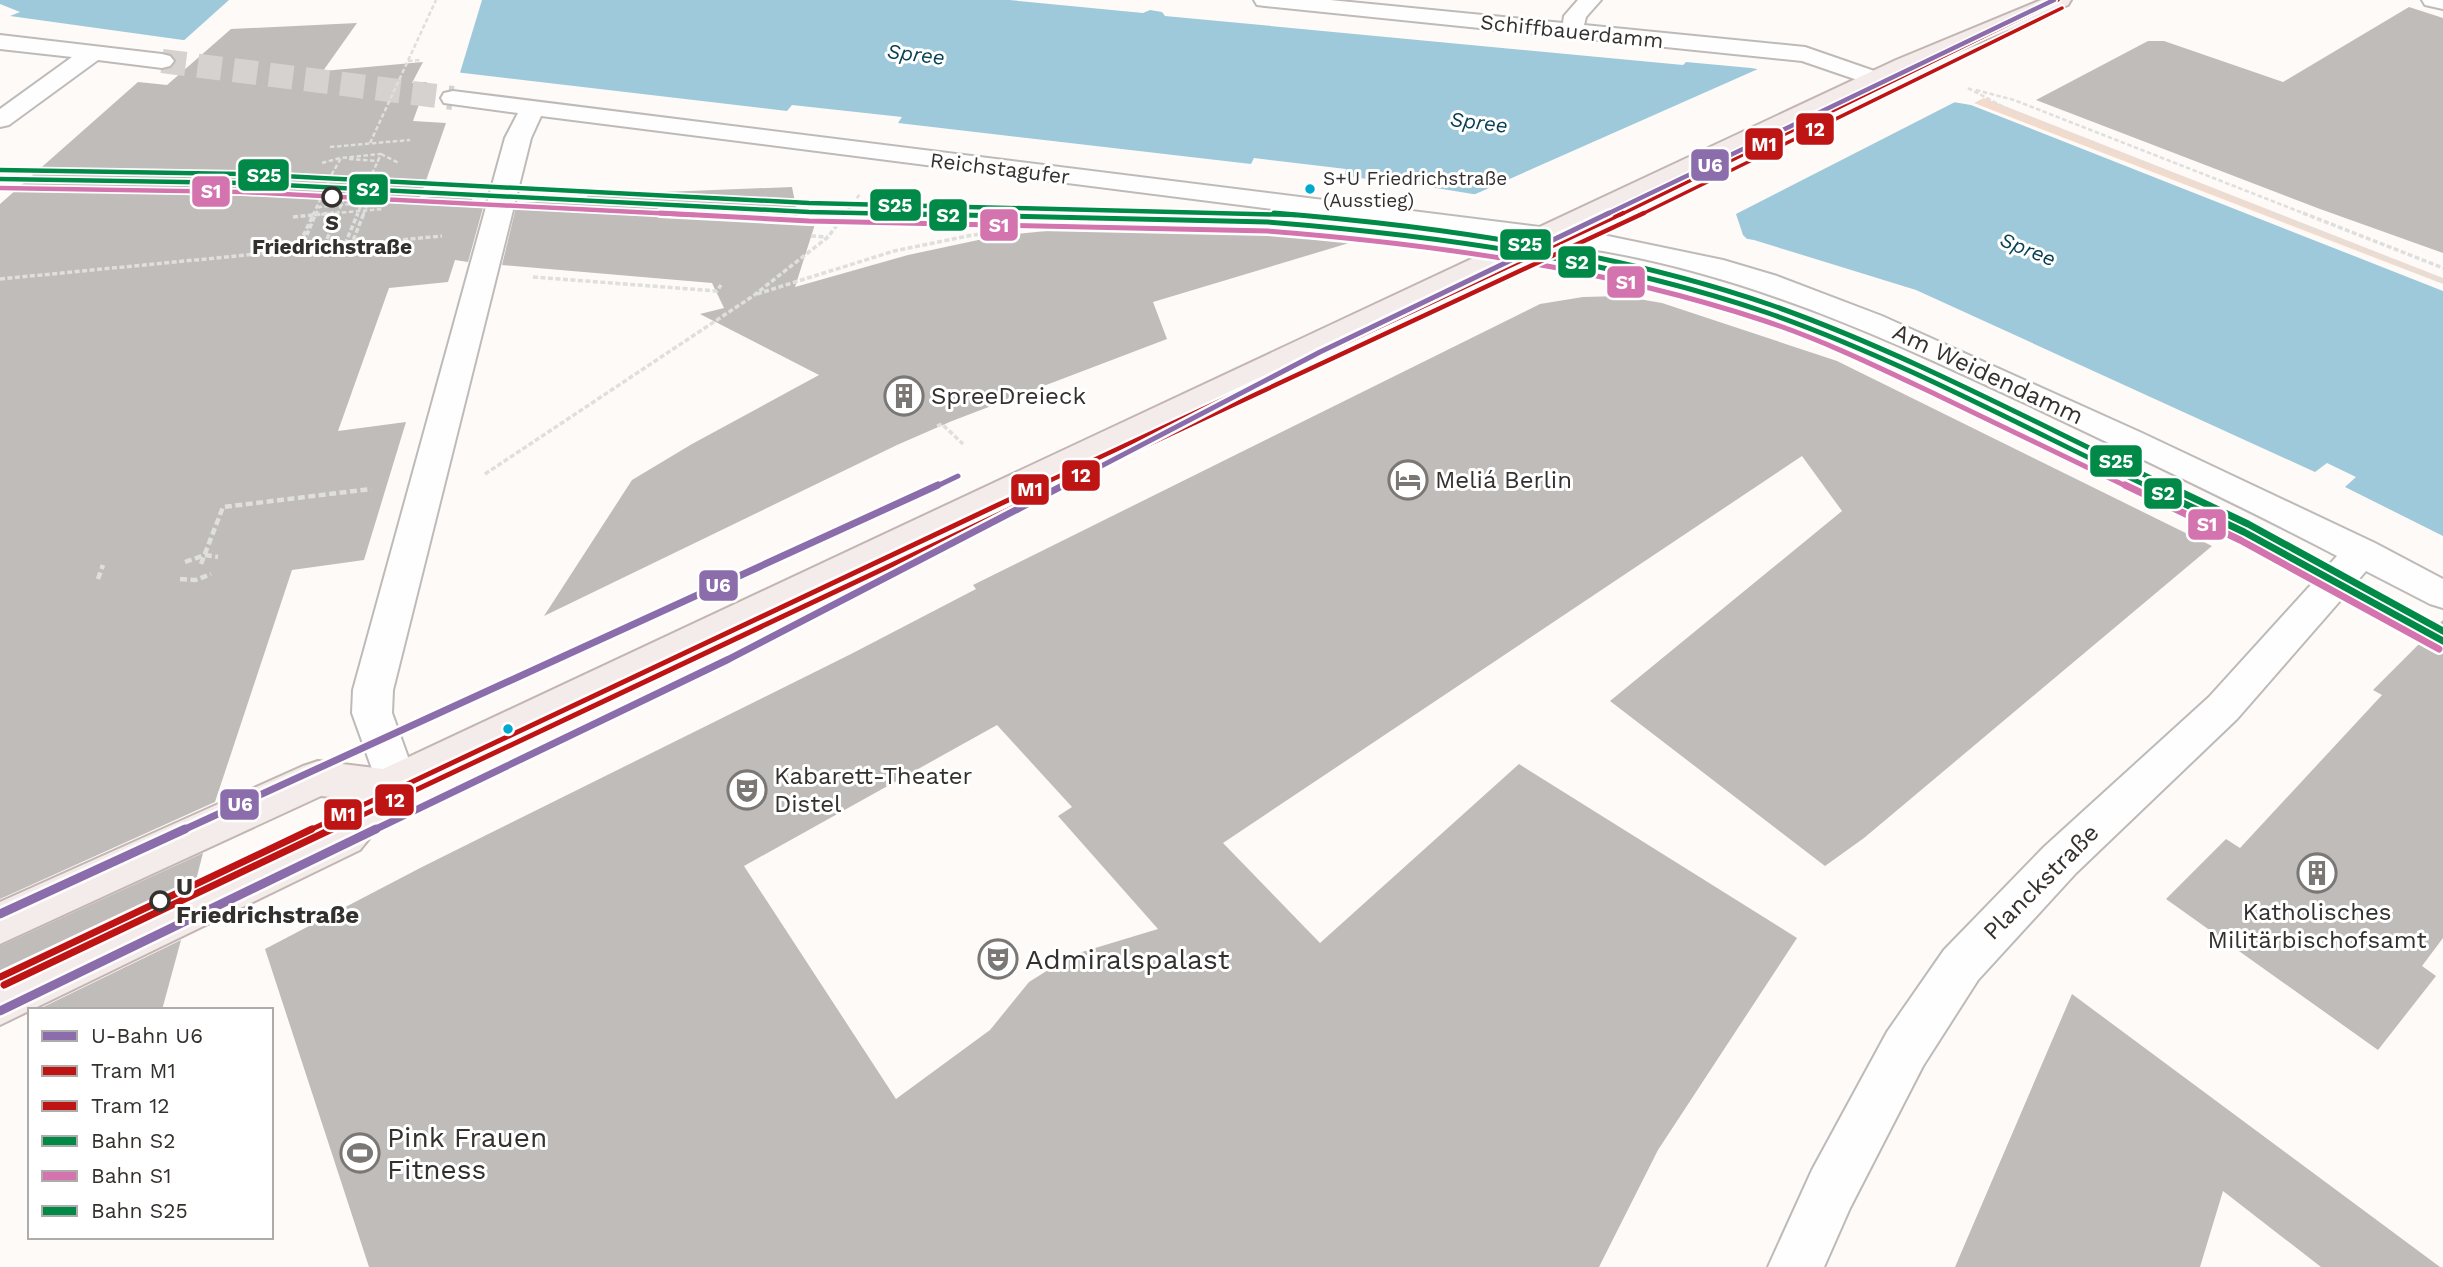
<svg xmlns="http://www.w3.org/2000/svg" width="2443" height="1267" viewBox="0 0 2443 1267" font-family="'Work Sans',sans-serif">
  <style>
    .green { fill: #f3daca }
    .water { fill: #9ec9db }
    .pier { fill: #fdfaf8 }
    .building { fill: #bfbcba; fill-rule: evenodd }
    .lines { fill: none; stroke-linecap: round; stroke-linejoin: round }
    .minor-tunnel { stroke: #d5d2d0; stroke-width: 24; stroke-dasharray: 24 12; stroke-linecap: butt }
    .minor-casing { stroke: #bdbab8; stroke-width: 4 }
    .major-casing { stroke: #c3b5b1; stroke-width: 4 }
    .path-far2 { stroke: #dfdfde; stroke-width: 2.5; stroke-dasharray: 4.5 2.5; stroke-linecap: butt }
    .path-far1 { stroke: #dfdfde; stroke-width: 3.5; stroke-dasharray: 5 2.5; stroke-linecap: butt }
    .path { stroke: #dfdfde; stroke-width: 4.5; stroke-dasharray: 7 3.5; stroke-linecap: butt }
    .minor { fill: #fffefe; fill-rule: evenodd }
    .major { fill: #f4ecea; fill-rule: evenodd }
    .rail-1-far2-casing { stroke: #fff; stroke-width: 8 }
    .rail-1-far1-casing { stroke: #fff; stroke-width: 10 }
    .rail-1-casing { stroke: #fff; stroke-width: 12 }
    .rail-2-far2-casing { stroke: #fff; stroke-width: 8 }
    .rail-2-far1-casing { stroke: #fff; stroke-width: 10 }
    .rail-2-casing { stroke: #fff; stroke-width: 12 }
    .rail-3-far2-casing { stroke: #fff; stroke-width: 8 }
    .rail-3-far1-casing { stroke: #fff; stroke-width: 10 }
    .rail-3-casing { stroke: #fff; stroke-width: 12 }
    .rail-1-far2 { stroke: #018a47; stroke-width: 4.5 }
    .rail-1-far1 { stroke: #018a47; stroke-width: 5 }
    .rail-1 { stroke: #018a47; stroke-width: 7 }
    .rail-2-far2 { stroke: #d474ae; stroke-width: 4.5 }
    .rail-2-far1 { stroke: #d474ae; stroke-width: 5 }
    .rail-2 { stroke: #d474ae; stroke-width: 7 }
    .rail-3-far2 { stroke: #018a47; stroke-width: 4.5 }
    .rail-3-far1 { stroke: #018a47; stroke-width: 5 }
    .rail-3 { stroke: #018a47; stroke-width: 7 }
    .tram-1-far3-casing { stroke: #fff; stroke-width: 7 }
    .tram-1-far2-casing { stroke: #fff; stroke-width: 9 }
    .tram-1-far1-casing { stroke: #fff; stroke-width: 10 }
    .tram-1-casing { stroke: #fff; stroke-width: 12 }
    .tram-2-far3-casing { stroke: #fff; stroke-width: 7 }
    .tram-2-far2-casing { stroke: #fff; stroke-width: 9 }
    .tram-2-far1-casing { stroke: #fff; stroke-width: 10 }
    .tram-2-casing { stroke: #fff; stroke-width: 12 }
    .tram-1-far3 { stroke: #be1414; stroke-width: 3.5 }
    .tram-1-far2 { stroke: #be1414; stroke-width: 4.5 }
    .tram-1-far1 { stroke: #be1414; stroke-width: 5 }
    .tram-1 { stroke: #be1414; stroke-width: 7 }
    .tram-2-far3 { stroke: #be1414; stroke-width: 3.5 }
    .tram-2-far2 { stroke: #be1414; stroke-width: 4.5 }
    .tram-2-far1 { stroke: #be1414; stroke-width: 5 }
    .tram-2 { stroke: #be1414; stroke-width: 7 }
    .metro-1-far3-casing { stroke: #fff; stroke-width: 8 }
    .metro-1-far2-casing { stroke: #fff; stroke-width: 10 }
    .metro-1-far1-casing { stroke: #fff; stroke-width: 12 }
    .metro-1-casing { stroke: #fff; stroke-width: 14 }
    .metro-1-far3 { stroke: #8c6dab; stroke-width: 4.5 }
    .metro-1-far2 { stroke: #8c6dab; stroke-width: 5 }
    .metro-1-far1 { stroke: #8c6dab; stroke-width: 7 }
    .metro-1 { stroke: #8c6dab; stroke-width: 9 }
    .bus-dot { fill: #00a9ce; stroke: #fff; stroke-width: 2.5 }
    .stop-dot { fill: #fff; stroke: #34302e; stroke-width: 3.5 }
    .labels { text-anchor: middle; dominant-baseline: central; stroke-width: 6; stroke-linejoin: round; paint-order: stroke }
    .far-bus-label { font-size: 19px; fill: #34302e; stroke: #fff; text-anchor: start }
    .far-street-label { font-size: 21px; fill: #34302e; stroke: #fff }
    .far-water-label { font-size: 21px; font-style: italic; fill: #063f52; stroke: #fff }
    .far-stop-label { font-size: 21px; font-weight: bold; fill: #34302e; stroke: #fff }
    .street-label { font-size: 24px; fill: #34302e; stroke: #fff }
    .poi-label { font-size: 24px; fill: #34302e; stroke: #fff; text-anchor: start }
    .stop-label { font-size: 24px; font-weight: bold; fill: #34302e; stroke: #fff; text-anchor: start }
    .near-poi-label { font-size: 28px; fill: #34302e; stroke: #fff; text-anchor: start }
    .line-badge { stroke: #fff; stroke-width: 2.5 }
    .badge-label { font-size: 19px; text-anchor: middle; font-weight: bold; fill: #fff }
  </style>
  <rect width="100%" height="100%" fill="#fdfaf8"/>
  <polygon class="green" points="1984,98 2443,278 2443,284 1974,103"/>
  <polygon class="water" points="0,0 1009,0 1143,13 1150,10 1162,12 1165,16 1683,65 1686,62 1751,68 1971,105 2443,291 2443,536 2345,487 2356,477 2327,463 2315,472 1916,290 1754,240 1424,186 1344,176 1346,169 1254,158 1251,164 898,123 902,117 792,105 787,111 183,40 10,16 20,12 0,4"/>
  <g class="pier">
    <polygon points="229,0 482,0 459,76 181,43"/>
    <polygon points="1758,65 1957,101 1736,214 1743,235 1751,243 1465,196 1471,196 1758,69 1753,67"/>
  </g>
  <g class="building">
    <polygon points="2409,7 2443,18 2443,253 2320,209 2036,100 2148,41 2164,41 2283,82"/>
    <polygon points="357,23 323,71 423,62 412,83 427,82 413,121 446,123 420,198 474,192 471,205 484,204 468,262 455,260 448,282 389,288 338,431 406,422 364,560 292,570 215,802 0,899 0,204 138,82 167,85 231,29"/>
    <polygon points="792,187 799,222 816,221 795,287 908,255 997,236 1057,230 1172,226 1348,234 1349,243 1153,302 1167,339 952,421 897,445 544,616 632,480 692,444 819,375 700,314 724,308 712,283 502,265 517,203 585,200 588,195"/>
    <path d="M 1621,296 L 1662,303 L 1837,361 L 2212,546 L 1864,838 L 1825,866 L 1610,701 L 1842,511 L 1802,456 L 1223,843 L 1320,943 L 1519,764 L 1797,938 L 1658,1150 L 1599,1267 L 369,1267 L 265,949 L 422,867 L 851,654 L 976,589 L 973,585 L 1540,304 L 1583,297 ZM 997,725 L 1072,807 L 1058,816 L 1158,929 L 1072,955 L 1029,982 L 990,1030 L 896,1099 L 744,866 Z"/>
    <polygon points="2443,620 2443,938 2422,966 2436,976 2378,1050 2166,899 2226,839 2240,848 2382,695 2373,690"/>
    <polygon points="203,853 195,884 0,976 0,946"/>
    <polygon points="181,940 162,1010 37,1010"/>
    <polygon points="2072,994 2440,1267 2321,1267 2223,1191 2200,1267 1955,1267"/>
  </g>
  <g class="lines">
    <polyline class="minor-tunnel" points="162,61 453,98"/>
    <g class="minor-casing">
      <g id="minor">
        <polygon points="1254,0 1330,0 1563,23 1564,16 1578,0 1601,0 1586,17 1584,25 1805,47 1883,74 1887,79 1883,84 1875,86 1802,61 1265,6 1257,5"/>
        <polygon points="2422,0 2443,0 2443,9 2425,5"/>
        <polygon points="0,35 162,54 170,56 174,61 170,66 162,68 98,60 9,125 0,127 0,109 72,57 0,49"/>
        <path d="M 453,91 L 1603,235 L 1723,260 L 1777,276 L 1882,316 L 2142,433 L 2375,543 L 2443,579 L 2443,608 L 2430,604 L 2366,571 L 2237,719 L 2076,873 L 1978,980 L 1923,1066 L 1850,1208 L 1824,1267 L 1768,1267 L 1812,1170 L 1887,1032 L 1944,950 L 2044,847 L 2209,697 L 2337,556 C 2236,503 2132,454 2029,405 C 1890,340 1756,278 1603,251 L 541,116 L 531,138 L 393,690 L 392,713 L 417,782 L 411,794 L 396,799 L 381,794 L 352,713 L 353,690 L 505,138 L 518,113 L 444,103 L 441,98 L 444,93 Z"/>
      </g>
    </g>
    <g class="major-casing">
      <polygon id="major" points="2041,0 2071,0 2068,5 1912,70 401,799 360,850 0,1025 0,979 328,824 350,799 321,796 0,944 0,902 303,766 318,761 383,769 1896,60"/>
    </g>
    <g class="path-far2">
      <polyline points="408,61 421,60"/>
      <polyline points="1968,88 2015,113 2275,215"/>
      <polyline points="1976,90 2014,100 2308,215"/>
      <polyline points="370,143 436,0"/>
      <polyline points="330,147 410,140"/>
      <polyline points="381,154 399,163"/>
      <polyline points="349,159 379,161"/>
      <polyline points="322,163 340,158"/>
      <polyline points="328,181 341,158 381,154 367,185"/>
      <polyline points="313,215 329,180"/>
      <polyline points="314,215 383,209"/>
      <polyline points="316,215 319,207 362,203 357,215"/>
      <polyline points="337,215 347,192"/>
      <polyline points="363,215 379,176"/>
      <polyline points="844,215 860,194"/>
    </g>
    <g class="path-far1">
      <polyline points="2271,213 2443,281"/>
      <polyline points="2303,213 2443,268"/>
      <polyline points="293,217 334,213"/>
      <polyline points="1039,227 1089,226"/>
      <polyline points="811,236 828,237"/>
      <polyline points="327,239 338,213"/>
      <polyline points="348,243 352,243 364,213"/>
      <polyline points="345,244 358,213"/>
      <polyline points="297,249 314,213"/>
      <polyline points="301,249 316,213"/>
      <polyline points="533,277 717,291 721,285"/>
      <polyline points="0,279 442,236"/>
      <polyline points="757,294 894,251 973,235 1039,227 1046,217"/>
      <polyline points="937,426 942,424 963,444"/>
      <polyline points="485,474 753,296 828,237 846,213"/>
    </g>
    <g class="path">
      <polyline points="185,562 205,555 218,557"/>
      <polyline points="201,564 223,507 371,489"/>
      <polyline points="98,579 103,565"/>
      <polyline points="180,579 196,580 211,574"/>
    </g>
    <use href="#minor" class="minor"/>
    <use href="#major" class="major"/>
    <g class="rail-1-far2-casing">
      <polyline id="rail-1-far2" points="0,179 242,183 809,212 951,215"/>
    </g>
    <g class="rail-1-far1-casing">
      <path id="rail-1-far1" d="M 871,213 L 1268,222 C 1433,235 1611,259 1768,313 C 1897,358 2025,428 2149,487"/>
    </g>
    <g class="rail-1-casing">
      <polyline id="rail-1" points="2145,485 2244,532 2443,641"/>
    </g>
    <g class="rail-2-far2-casing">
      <polyline id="rail-2-far2" points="0,188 242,192 694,215"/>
    </g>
    <g class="rail-2-far1-casing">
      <path id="rail-2-far1" d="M 660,213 L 809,221 L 1268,231 C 1435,244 1603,268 1762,320 C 1823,340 1880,368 1937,395 C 2001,426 2065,456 2128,487"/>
    </g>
    <g class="rail-2-casing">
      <polyline id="rail-2" points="2125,485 2240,540 2439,649"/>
    </g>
    <g class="rail-3-far2-casing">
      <polyline id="rail-3-far2" points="0,170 242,174 809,203 1296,215"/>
    </g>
    <g class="rail-3-far1-casing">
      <path id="rail-3-far1" d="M 1274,213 C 1439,226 1614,251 1771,305 C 1907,353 2039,425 2170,487"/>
    </g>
    <g class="rail-3-casing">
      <polyline id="rail-3" points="2166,485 2248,524 2443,631"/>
    </g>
    <use href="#rail-1-far2" class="rail-1-far2"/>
    <use href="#rail-1-far1" class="rail-1-far1"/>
    <use href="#rail-1" class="rail-1"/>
    <use href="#rail-2-far2" class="rail-2-far2"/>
    <use href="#rail-2-far1" class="rail-2-far1"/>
    <use href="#rail-2" class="rail-2"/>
    <use href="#rail-3-far2" class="rail-3-far2"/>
    <use href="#rail-3-far1" class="rail-3-far1"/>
    <use href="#rail-3" class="rail-3"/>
    <g class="tram-1-far3-casing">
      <polyline id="tram-1-far3" points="1620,215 2058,0"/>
    </g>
    <g class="tram-1-far2-casing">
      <polyline id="tram-1-far2" points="1036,487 1623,213"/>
    </g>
    <g class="tram-1-far1-casing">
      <polyline id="tram-1-far1" points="308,831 1040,485"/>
    </g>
    <g class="tram-1-casing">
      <polyline id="tram-1" points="0,977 312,829"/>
    </g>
    <g class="tram-2-far3-casing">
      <polyline id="tram-2-far3" points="1640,215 2062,8"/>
    </g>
    <g class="tram-2-far2-casing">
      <polyline id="tram-2-far2" points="1057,487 1644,213"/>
    </g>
    <g class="tram-2-far1-casing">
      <polyline id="tram-2-far1" points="329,831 1061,485"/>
    </g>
    <g class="tram-2-casing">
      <polyline id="tram-2" points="4,985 332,829"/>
    </g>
    <use href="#tram-1-far3" class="tram-1-far3"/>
    <use href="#tram-1-far2" class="tram-1-far2"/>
    <use href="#tram-1-far1" class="tram-1-far1"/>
    <use href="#tram-1" class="tram-1"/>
    <use href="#tram-2-far3" class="tram-2-far3"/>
    <use href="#tram-2-far2" class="tram-2-far2"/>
    <use href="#tram-2-far1" class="tram-2-far1"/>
    <use href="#tram-2" class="tram-2"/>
    <g class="metro-1-far3-casing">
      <polyline id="metro-1-far3" points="1605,215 2054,0"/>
    </g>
    <g class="metro-1-far2-casing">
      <g id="metro-1-far2">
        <polyline points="935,487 958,476"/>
        <polyline points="1061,487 1320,352 1609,213"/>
      </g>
    </g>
    <g class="metro-1-far1-casing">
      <g id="metro-1-far1">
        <polyline points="181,831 938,485"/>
        <polyline points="372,831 729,659 1064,485"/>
      </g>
    </g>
    <g class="metro-1-casing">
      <g id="metro-1">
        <polyline points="0,914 185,829"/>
        <polyline points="0,1011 376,829"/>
      </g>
    </g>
    <use href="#metro-1-far3" class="metro-1-far3"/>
    <use href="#metro-1-far2" class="metro-1-far2"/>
    <use href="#metro-1-far1" class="metro-1-far1"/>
    <use href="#metro-1" class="metro-1"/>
  </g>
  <defs>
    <g id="building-ring" transform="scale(2.0125)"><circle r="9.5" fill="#fff" stroke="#7a7775" stroke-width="1.5"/><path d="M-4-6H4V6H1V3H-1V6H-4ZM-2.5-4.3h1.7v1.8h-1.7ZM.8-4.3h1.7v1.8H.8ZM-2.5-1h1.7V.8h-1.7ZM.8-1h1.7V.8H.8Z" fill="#7a7775"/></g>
    <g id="hotel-ring" transform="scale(2.0125)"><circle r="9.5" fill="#fff" stroke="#7a7775" stroke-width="1.5"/><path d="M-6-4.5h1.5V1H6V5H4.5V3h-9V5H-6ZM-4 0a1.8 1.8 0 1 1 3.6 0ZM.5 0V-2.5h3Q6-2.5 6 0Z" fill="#7a7775"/></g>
    <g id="theatre-ring" transform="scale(2.0125)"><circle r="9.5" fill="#fff" stroke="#7a7775" stroke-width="1.5"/><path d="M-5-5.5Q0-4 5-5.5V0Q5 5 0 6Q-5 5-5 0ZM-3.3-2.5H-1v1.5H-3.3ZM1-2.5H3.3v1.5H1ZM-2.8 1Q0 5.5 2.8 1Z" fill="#7a7775"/></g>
    <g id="stadium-ring" transform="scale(2.0125)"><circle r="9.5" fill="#fff" stroke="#7a7775" stroke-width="1.5"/><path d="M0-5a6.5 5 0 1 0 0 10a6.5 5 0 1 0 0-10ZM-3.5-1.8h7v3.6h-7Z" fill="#7a7775"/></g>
  </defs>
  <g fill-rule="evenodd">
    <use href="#building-ring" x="904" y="396"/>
    <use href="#hotel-ring" x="1408" y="480"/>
    <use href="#theatre-ring" x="747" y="790"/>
    <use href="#building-ring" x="2317" y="873"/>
    <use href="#theatre-ring" x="998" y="959"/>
    <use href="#stadium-ring" x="360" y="1153"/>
  </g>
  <g class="bus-dot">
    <circle cx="1310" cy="189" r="6"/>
    <circle cx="508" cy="729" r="6"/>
  </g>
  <g class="stop-dot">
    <circle cx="332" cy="197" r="9"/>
    <circle cx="160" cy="901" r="9"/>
  </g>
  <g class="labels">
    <g class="far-bus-label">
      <text x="1323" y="178">S+U Friedrichstraße<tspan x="1323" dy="22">(Ausstieg)</tspan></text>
    </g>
    <g class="far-street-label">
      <text transform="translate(1572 31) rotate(6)">Schiffbauerdamm</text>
      <text transform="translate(1000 168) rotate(7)">Reichstagufer</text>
    </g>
    <g class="far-water-label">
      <text transform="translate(916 54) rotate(7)">Spree</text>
      <text transform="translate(1479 122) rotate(7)">Spree</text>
      <text transform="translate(2028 249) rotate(22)">Spree</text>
    </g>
    <g class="far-stop-label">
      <text x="332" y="222">S<tspan x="332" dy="24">Friedrichstraße</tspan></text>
    </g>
    <g class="street-label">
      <text transform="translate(1988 374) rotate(25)">Am Weidendamm</text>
      <text transform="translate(2041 882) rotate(-45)">Planckstraße</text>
    </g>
    <g class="poi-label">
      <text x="931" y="396">SpreeDreieck</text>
      <text x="1435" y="480">Meliá Berlin</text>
      <text x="774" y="776">Kabarett-Theater<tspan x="774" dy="28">Distel</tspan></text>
      <text x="2317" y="912" text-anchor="middle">Katholisches<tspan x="2317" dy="28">Militärbischofsamt</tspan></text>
    </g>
    <g class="stop-label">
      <text x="176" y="887">U<tspan x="176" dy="28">Friedrichstraße</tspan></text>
    </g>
    <g class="near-poi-label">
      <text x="1025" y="959">Admiralspalast</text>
      <text x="387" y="1137">Pink Frauen<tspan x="387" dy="32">Fitness</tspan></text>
    </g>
  </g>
  <g class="line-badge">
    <rect x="1795" y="112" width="40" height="34" rx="7" fill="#be1414"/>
    <rect x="1744" y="127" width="40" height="34" rx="7" fill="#be1414"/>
    <rect x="1690" y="148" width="40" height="34" rx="7" fill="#8c6dab"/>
    <rect x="237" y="158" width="53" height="34" rx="7" fill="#018a47"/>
    <rect x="348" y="173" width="41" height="33" rx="7" fill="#018a47"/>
    <rect x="191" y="175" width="40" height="33" rx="7" fill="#d474ae"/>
    <rect x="869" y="188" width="53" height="34" rx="7" fill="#018a47"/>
    <rect x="928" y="198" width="40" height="34" rx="7" fill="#018a47"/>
    <rect x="979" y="208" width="40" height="34" rx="7" fill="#d474ae"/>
    <rect x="1499" y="228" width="53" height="33" rx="7" fill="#018a47"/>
    <rect x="1557" y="245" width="40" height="34" rx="7" fill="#018a47"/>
    <rect x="1606" y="265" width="40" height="34" rx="7" fill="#d474ae"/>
    <rect x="2089" y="444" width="54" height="34" rx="7" fill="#018a47"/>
    <rect x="1061" y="459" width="40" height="33" rx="7" fill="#be1414"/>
    <rect x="1010" y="473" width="40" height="33" rx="7" fill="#be1414"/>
    <rect x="2143" y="477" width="40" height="33" rx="7" fill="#018a47"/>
    <rect x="2187" y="508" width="40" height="33" rx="7" fill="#d474ae"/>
    <rect x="698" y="569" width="41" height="33" rx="7" fill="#8c6dab"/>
    <rect x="374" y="783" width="41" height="34" rx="7" fill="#be1414"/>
    <rect x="219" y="788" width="41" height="33" rx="7" fill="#8c6dab"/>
    <rect x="323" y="798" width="40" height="33" rx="7" fill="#be1414"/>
  </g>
  <g class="badge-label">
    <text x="1815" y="136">12</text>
    <text x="1764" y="151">M1</text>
    <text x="1710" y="172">U6</text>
    <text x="264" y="182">S25</text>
    <text x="368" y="196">S2</text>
    <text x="211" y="198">S1</text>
    <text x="895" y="212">S25</text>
    <text x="948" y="222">S2</text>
    <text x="999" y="232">S1</text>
    <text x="1525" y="251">S25</text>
    <text x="1577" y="269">S2</text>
    <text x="1626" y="289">S1</text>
    <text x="2116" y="468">S25</text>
    <text x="1081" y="482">12</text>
    <text x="1030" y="496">M1</text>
    <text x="2163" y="500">S2</text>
    <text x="2207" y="531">S1</text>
    <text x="718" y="592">U6</text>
    <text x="395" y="807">12</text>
    <text x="240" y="811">U6</text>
    <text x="343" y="821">M1</text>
  </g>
  <rect x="28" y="1008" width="245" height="231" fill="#ffffff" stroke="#aeacab" stroke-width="2"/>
  <rect x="42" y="1031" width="35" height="10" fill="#8c6dab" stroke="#aeacab" stroke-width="2"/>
  <text x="91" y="1043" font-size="21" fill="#34302e">U-Bahn U6</text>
  <rect x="42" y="1066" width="35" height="10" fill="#be1414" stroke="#aeacab" stroke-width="2"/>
  <text x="91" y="1078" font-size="21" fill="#34302e">Tram M1</text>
  <rect x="42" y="1101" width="35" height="10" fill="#be1414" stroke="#aeacab" stroke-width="2"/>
  <text x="91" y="1113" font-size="21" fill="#34302e">Tram 12</text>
  <rect x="42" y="1136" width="35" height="10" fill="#018a47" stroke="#aeacab" stroke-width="2"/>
  <text x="91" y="1148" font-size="21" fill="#34302e">Bahn S2</text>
  <rect x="42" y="1171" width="35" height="10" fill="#d474ae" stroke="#aeacab" stroke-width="2"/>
  <text x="91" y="1183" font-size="21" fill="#34302e">Bahn S1</text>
  <rect x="42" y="1206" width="35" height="10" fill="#018a47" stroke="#aeacab" stroke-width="2"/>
  <text x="91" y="1218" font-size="21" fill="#34302e">Bahn S25</text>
</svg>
